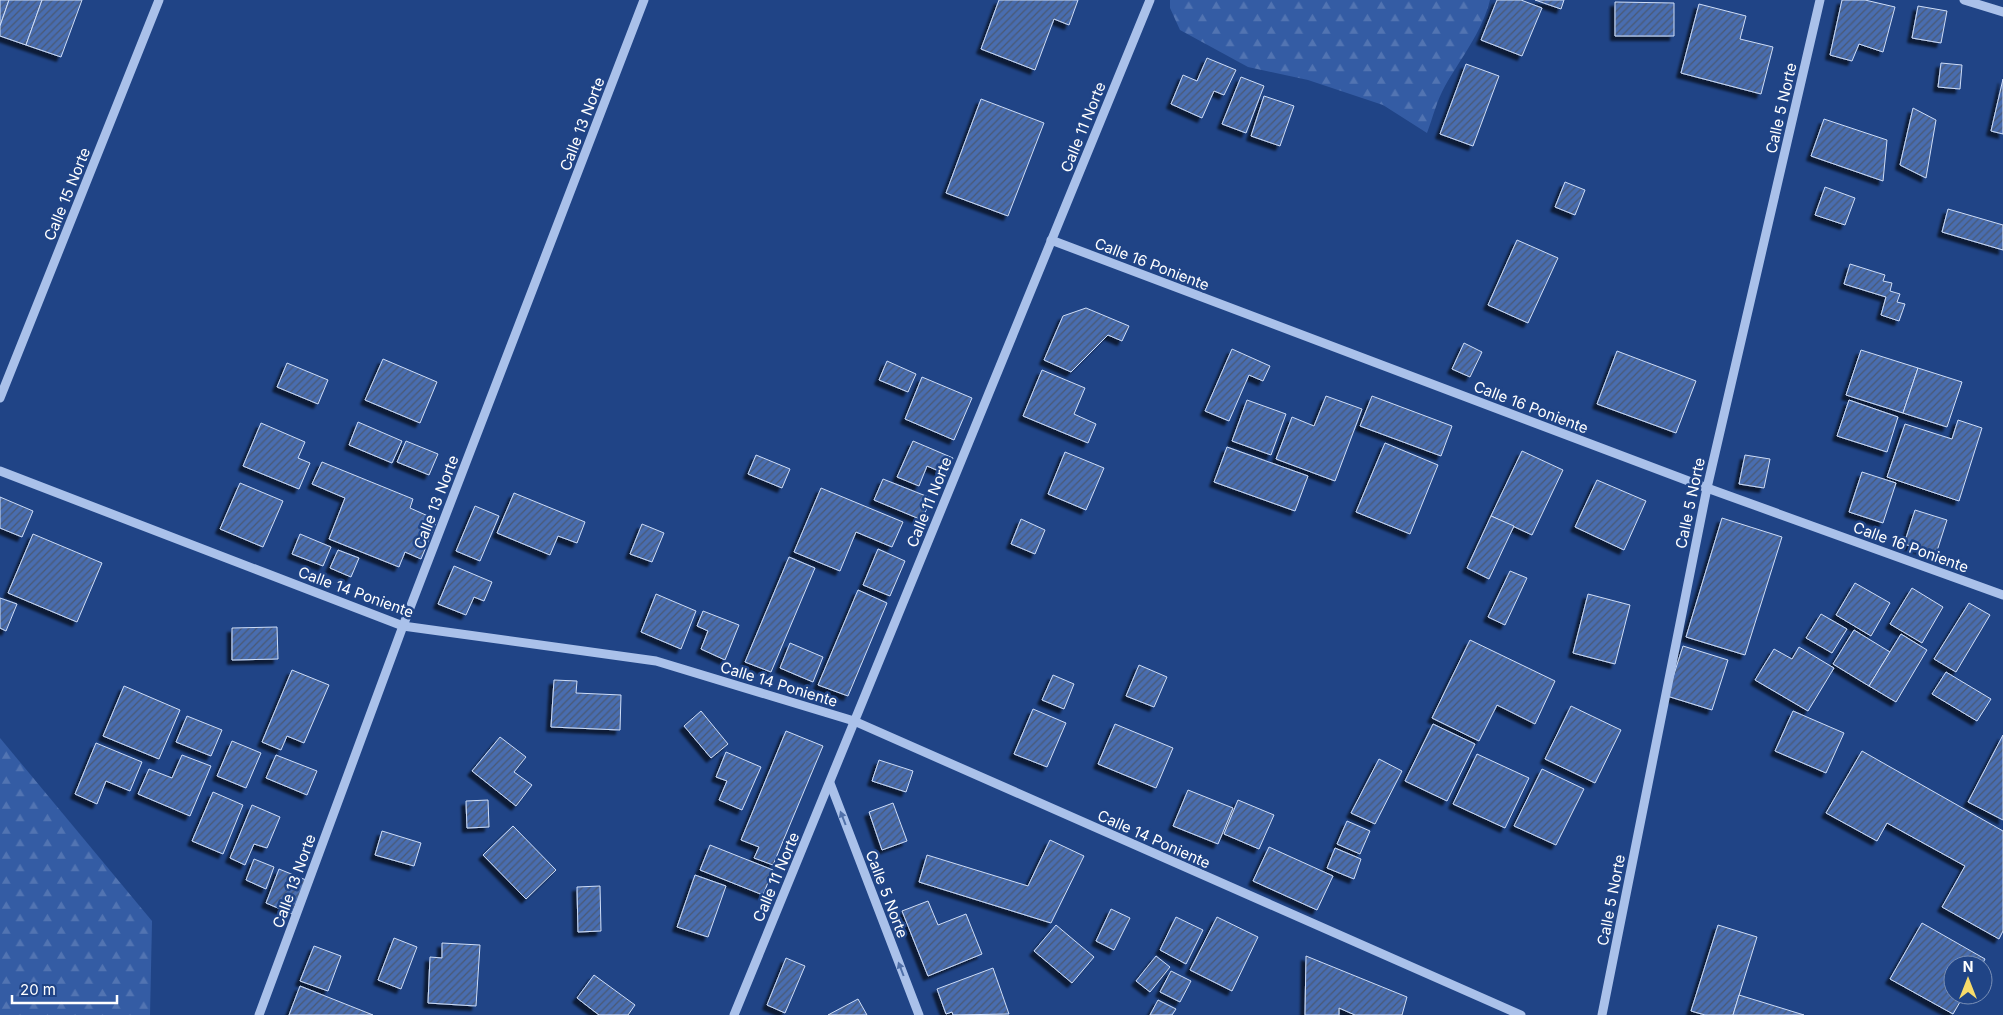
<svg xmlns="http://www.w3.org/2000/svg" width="2003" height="1015" viewBox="0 0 2003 1015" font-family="Inter,sans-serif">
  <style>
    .forest { fill: url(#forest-firs) }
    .building { fill: url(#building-hatch); stroke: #ceddf7; filter: url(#shadow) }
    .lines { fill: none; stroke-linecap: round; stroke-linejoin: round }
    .minor { stroke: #aac1ea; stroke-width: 9 }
    .oneway { fill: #5070a9 }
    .labels { text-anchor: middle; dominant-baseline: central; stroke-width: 5; stroke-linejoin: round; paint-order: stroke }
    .street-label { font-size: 15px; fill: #fff; stroke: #204486 }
  </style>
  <defs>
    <pattern id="forest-firs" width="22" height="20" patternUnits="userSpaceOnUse" patternTransform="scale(1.25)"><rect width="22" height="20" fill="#345ca4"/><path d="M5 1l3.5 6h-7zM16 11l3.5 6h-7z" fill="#5274b2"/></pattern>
    <pattern id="building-hatch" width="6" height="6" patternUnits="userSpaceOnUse" patternTransform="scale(1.25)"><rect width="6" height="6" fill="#496daf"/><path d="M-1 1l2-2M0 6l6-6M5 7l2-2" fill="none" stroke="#4b5974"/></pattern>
    <filter id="shadow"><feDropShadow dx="-4.5" dy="4.5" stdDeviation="1" flood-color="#0009"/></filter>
  </defs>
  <rect width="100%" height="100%" fill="#204486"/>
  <g class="forest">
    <path d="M 1170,0 L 1490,0 C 1482,32 1461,58 1445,86 C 1437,100 1433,117 1427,133 L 1383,105 L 1308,80 L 1248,67 L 1180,30 L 1170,8 Z"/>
    <polygon points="0,738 152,921 150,1015 0,1015"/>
  </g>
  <g class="building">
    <polygon points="0,0 9,0 0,26"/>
    <polygon points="9,0 42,0 26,45 0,36 0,26"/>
    <polygon points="42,0 82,0 61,57 26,45"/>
    <polygon points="999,0 1078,0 1069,25 1054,19 1035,70 981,49"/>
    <polygon points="1497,0 1521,0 1542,8 1522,56 1481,40"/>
    <polygon points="1535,0 1564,0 1561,9"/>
    <polygon points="1842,0 1865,0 1895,7 1883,52 1859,44 1852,61 1830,55"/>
    <polygon points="1615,2 1674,3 1674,36 1615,36"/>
    <polygon points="1699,4 1746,16 1740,39 1773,47 1761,94 1681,73"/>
    <polygon points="1918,6 1947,11 1941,43 1912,38"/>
    <polygon points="1207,58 1236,70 1224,95 1214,91 1202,118 1171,104 1183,75 1197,81"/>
    <polygon points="1941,63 1962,65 1960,89 1938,87"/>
    <polygon points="1466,64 1499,76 1473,146 1440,134"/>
    <polygon points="1241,77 1264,86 1246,133 1222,124"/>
    <polygon points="2003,79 2003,134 1991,131"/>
    <polygon points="1264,96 1294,106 1280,146 1251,136"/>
    <polygon points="981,99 1044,123 1008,216 946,193"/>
    <polygon points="1913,108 1936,120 1926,178 1900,165"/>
    <polygon points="1824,119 1887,140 1883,181 1811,156"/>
    <polygon points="1565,182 1585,190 1575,215 1555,207"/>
    <polygon points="1825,187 1855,198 1845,225 1815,215"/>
    <polygon points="1948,209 2003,225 2003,250 1942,232"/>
    <polygon points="1517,240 1558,258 1528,323 1488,305"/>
    <polygon points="1850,264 1885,275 1883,281 1892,283 1890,291 1900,294 1897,302 1905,304 1899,321 1881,315 1886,297 1844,284"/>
    <polygon points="1086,308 1129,326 1122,341 1108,335 1071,372 1044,360 1063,316"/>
    <polygon points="1464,343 1482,352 1470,377 1452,369"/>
    <polygon points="1232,349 1270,366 1263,381 1249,375 1229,421 1205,411"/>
    <polygon points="1861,350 1918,368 1903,413 1846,395"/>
    <polygon points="1617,351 1696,381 1676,433 1597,404"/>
    <polygon points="383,359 437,382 420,423 365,400"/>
    <polygon points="887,361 916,374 908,392 879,380"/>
    <polygon points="287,363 328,380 318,404 277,387"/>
    <polygon points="1918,368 1962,382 1947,427 1903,413"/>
    <polygon points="1042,370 1085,388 1074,414 1096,424 1088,443 1023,416"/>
    <polygon points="922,377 972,398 954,440 905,419"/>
    <polygon points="1326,396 1362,409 1335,481 1276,459 1292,417 1314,426"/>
    <polygon points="1372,396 1452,426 1441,456 1360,426"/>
    <polygon points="1247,400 1286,414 1271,455 1232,441"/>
    <polygon points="1849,400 1898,417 1887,452 1837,436"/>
    <polygon points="1958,420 1982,428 1959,501 1887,477 1905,424 1952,439"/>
    <polygon points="358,422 402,441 392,463 349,445"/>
    <polygon points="261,423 305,442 298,458 310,463 299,489 243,466"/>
    <polygon points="406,441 438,454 429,475 397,462"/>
    <polygon points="913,441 953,458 946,474 927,466 919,486 897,477"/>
    <polygon points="1385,443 1438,465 1410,534 1356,512"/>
    <polygon points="1227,447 1308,476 1295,511 1214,482"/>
    <polygon points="1522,451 1563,470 1532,535 1491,516"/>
    <polygon points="1065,452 1104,468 1086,510 1048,494"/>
    <polygon points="756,455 790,469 782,488 748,474"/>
    <polygon points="1745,455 1770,459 1764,488 1739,484"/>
    <polygon points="322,462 413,499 410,508 437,520 421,559 405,552 399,567 329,539 345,498 312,484"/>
    <polygon points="1862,472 1896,483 1883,523 1849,512"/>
    <polygon points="883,479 931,498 922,520 874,500"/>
    <polygon points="1597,480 1646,501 1624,550 1575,527"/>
    <polygon points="240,483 283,501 263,547 220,529"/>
    <polygon points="821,488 903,522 892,547 856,532 840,571 794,552"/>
    <polygon points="514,493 585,522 577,543 558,536 550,555 497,533"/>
    <polygon points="0,497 33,511 22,537 0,528"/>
    <polygon points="475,506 499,516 480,561 456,551"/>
    <polygon points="1915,510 1947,520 1936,554 1904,544"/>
    <polygon points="1491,516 1514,526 1489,579 1467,568"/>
    <polygon points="1722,518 1782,537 1745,655 1686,637"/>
    <polygon points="1021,519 1045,530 1035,554 1011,544"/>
    <polygon points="642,524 664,533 652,562 630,554"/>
    <polygon points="33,534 102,563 77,622 8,593"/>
    <polygon points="300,534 331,547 323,566 292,554"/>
    <polygon points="878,549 905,561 890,596 863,585"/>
    <polygon points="338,550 359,558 351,577 330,568"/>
    <polygon points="789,557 815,568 771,672 745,662"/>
    <polygon points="454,566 492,582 484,601 474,597 466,615 438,604"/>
    <polygon points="1510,571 1527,578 1505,625 1488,617"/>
    <polygon points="1855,583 1890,603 1871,636 1836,615"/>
    <polygon points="1912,588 1943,607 1922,643 1890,624"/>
    <polygon points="858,590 887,603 848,696 818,685"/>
    <polygon points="656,594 696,611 681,649 641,632"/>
    <polygon points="1588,594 1630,605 1615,664 1573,653"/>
    <polygon points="0,598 17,604 6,631 0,628"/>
    <polygon points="1969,603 1990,615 1956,672 1934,659"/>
    <polygon points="703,611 739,625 725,660 701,649 708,631 697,626"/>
    <polygon points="1821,614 1847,629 1832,653 1806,638"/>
    <polygon points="277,627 278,659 232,660 232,628"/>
    <polygon points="1854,630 1890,652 1869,686 1833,664"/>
    <polygon points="1901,634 1927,650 1896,702 1869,686"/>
    <polygon points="1470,640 1555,681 1535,724 1497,705 1479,741 1432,718"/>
    <polygon points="790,643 823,657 813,682 780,668"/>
    <polygon points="1683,646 1728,660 1712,710 1667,696"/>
    <polygon points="1799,647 1834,668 1808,711 1755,680 1774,649 1792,659"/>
    <polygon points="1139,665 1167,677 1154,707 1126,696"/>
    <polygon points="292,670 329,685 304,743 287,736 281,750 262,742"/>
    <polygon points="1946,672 1991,699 1977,721 1932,694"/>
    <polygon points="1053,675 1074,684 1064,709 1042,700"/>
    <polygon points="554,680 577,681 576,693 621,695 620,730 551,727"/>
    <polygon points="124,686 180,710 159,759 103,736"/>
    <polygon points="1571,706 1621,730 1595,783 1545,759"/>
    <polygon points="1033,709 1066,723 1047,767 1014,754"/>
    <polygon points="701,711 728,744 711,758 684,726"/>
    <polygon points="1793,711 1844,733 1826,773 1775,751"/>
    <polygon points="187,716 222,730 211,756 176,742"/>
    <polygon points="1115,724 1173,748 1156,788 1098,764"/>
    <polygon points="1433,724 1475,744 1447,801 1405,781"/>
    <polygon points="786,731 823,746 773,865 754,858 759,847 741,840"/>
    <polygon points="2003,735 2003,820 1968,802"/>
    <polygon points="500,737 526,757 514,772 532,785 516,806 472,771"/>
    <polygon points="232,741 261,753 246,788 217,776"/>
    <polygon points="96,743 142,762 130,791 106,781 97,804 75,794"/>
    <polygon points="1862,751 2003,831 2003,931 1999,939 1942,907 1965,866 1887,823 1877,841 1826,813"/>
    <polygon points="726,752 761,767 742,810 719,800 727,781 716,777"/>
    <polygon points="1477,754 1529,778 1505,828 1453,804"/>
    <polygon points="182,755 211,766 190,816 138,794 149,769 172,778"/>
    <polygon points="276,755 317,771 307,795 266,778"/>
    <polygon points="1379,759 1402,771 1375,824 1351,813"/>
    <polygon points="879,760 913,771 906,792 872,781"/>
    <polygon points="1542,769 1584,789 1556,845 1514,826"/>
    <polygon points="1188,790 1233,808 1218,844 1173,826"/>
    <polygon points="213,792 243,805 223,854 192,841"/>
    <polygon points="488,800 489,827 467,828 466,801"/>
    <polygon points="1238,800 1274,815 1259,849 1224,834"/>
    <polygon points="893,803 907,841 882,850 869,812"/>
    <polygon points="252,805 280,817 267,848 254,844 245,865 230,858"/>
    <polygon points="1347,821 1370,831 1360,854 1337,844"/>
    <polygon points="513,826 556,870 526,899 483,855"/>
    <polygon points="382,831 421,843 414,866 375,855"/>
    <polygon points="1050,840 1084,856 1051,923 919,882 927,855 1028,886"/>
    <polygon points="710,845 773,870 763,895 700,870"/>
    <polygon points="1269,847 1333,876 1317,910 1253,881"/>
    <polygon points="1335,848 1361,859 1354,879 1327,868"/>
    <polygon points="254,859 274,867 266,889 246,880"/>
    <polygon points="279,869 306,880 292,914 266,903"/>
    <polygon points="695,875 726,886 708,937 677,927"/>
    <polygon points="600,886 601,931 578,932 577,887"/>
    <polygon points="928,901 938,925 966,914 982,954 928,976 902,911"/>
    <polygon points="1111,909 1130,918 1114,950 1096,941"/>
    <polygon points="1176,917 1203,930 1186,964 1160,950"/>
    <polygon points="1217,917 1258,937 1232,991 1190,970"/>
    <polygon points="1922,923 1985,959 1982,965 1953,965 1953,995 1964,995 1953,1014 1890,979"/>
    <polygon points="1056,925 1094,957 1072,983 1034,951"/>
    <polygon points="1718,925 1757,937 1733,1015 1705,1015 1691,1011"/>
    <polygon points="394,938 417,947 401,989 378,980"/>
    <polygon points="442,943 480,945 476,1006 428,1003 430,957 442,958"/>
    <polygon points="314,946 341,956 328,991 300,981"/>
    <polygon points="1156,956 1170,967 1150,992 1136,981"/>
    <polygon points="1306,956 1407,997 1402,1015 1355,1015 1339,1008 1339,1015 1305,1015"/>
    <polygon points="786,958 805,966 785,1013 767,1005"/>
    <polygon points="993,968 1009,1014 953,1015 952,1012 946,1014 937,989"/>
    <polygon points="1171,971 1191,981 1180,1002 1160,992"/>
    <polygon points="594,975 635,1005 628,1015 599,1015 577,998"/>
    <polygon points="300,986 373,1015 289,1015"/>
    <polygon points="1739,995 1804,1015 1733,1015"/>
    <polygon points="858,999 867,1015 828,1015"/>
    <polygon points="1158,1000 1176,1009 1172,1015 1150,1015"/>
  </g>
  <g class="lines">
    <g class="minor">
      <polyline points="1964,0 2003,12"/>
      <polyline points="1051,240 1707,488 2003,595"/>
      <polyline points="0,398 159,0"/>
      <polyline points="0,471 403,626 656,661 854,721 1521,1015"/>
      <polyline points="830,783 919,1015"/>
      <polyline points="259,1015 403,626 644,0"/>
      <polyline points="734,1015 1150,0"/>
      <polyline points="1602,1015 1707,488 1820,0"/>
    </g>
  </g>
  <defs><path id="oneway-solid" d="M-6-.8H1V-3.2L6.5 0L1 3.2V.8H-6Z" transform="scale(1.25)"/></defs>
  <g class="oneway">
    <use href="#oneway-solid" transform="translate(843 818) rotate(-111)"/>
    <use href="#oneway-solid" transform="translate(901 969) rotate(-111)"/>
  </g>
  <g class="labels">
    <g class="street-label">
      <text transform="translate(1781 108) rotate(-77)">Calle 5 Norte</text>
      <text transform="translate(582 124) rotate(-69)">Calle 13 Norte</text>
      <text transform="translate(1083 127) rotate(-68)">Calle 11 Norte</text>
      <text transform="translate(67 194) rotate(-68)">Calle 15 Norte</text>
      <text transform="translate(1152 264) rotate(21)">Calle 16 Poniente</text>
      <text transform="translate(1531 407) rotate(21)">Calle 16 Poniente</text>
      <text transform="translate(436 502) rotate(-69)">Calle 13 Norte</text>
      <text transform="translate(929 502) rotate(-68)">Calle 11 Norte</text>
      <text transform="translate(1690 503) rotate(-78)">Calle 5 Norte</text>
      <text transform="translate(1911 547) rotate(20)">Calle 16 Poniente</text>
      <text transform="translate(356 592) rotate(20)">Calle 14 Poniente</text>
      <text transform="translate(779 684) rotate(17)">Calle 14 Poniente</text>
      <text transform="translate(1154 839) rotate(24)">Calle 14 Poniente</text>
      <text transform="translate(776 877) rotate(-67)">Calle 11 Norte</text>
      <text transform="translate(294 881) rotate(-70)">Calle 13 Norte</text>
      <text transform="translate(887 894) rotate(69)">Calle 5 Norte</text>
      <text transform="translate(1611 900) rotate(-79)">Calle 5 Norte</text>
    </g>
  </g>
  <g transform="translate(1968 980)"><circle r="24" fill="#204486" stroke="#798fb6"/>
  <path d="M0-4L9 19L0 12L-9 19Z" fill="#f7db6a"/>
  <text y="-8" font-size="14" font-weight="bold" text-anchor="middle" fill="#ffffff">N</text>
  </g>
  <path d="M12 995v8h105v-8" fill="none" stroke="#ffffff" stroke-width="2.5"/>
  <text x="20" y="995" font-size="15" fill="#ffffff" stroke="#204486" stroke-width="4" paint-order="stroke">20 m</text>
</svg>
